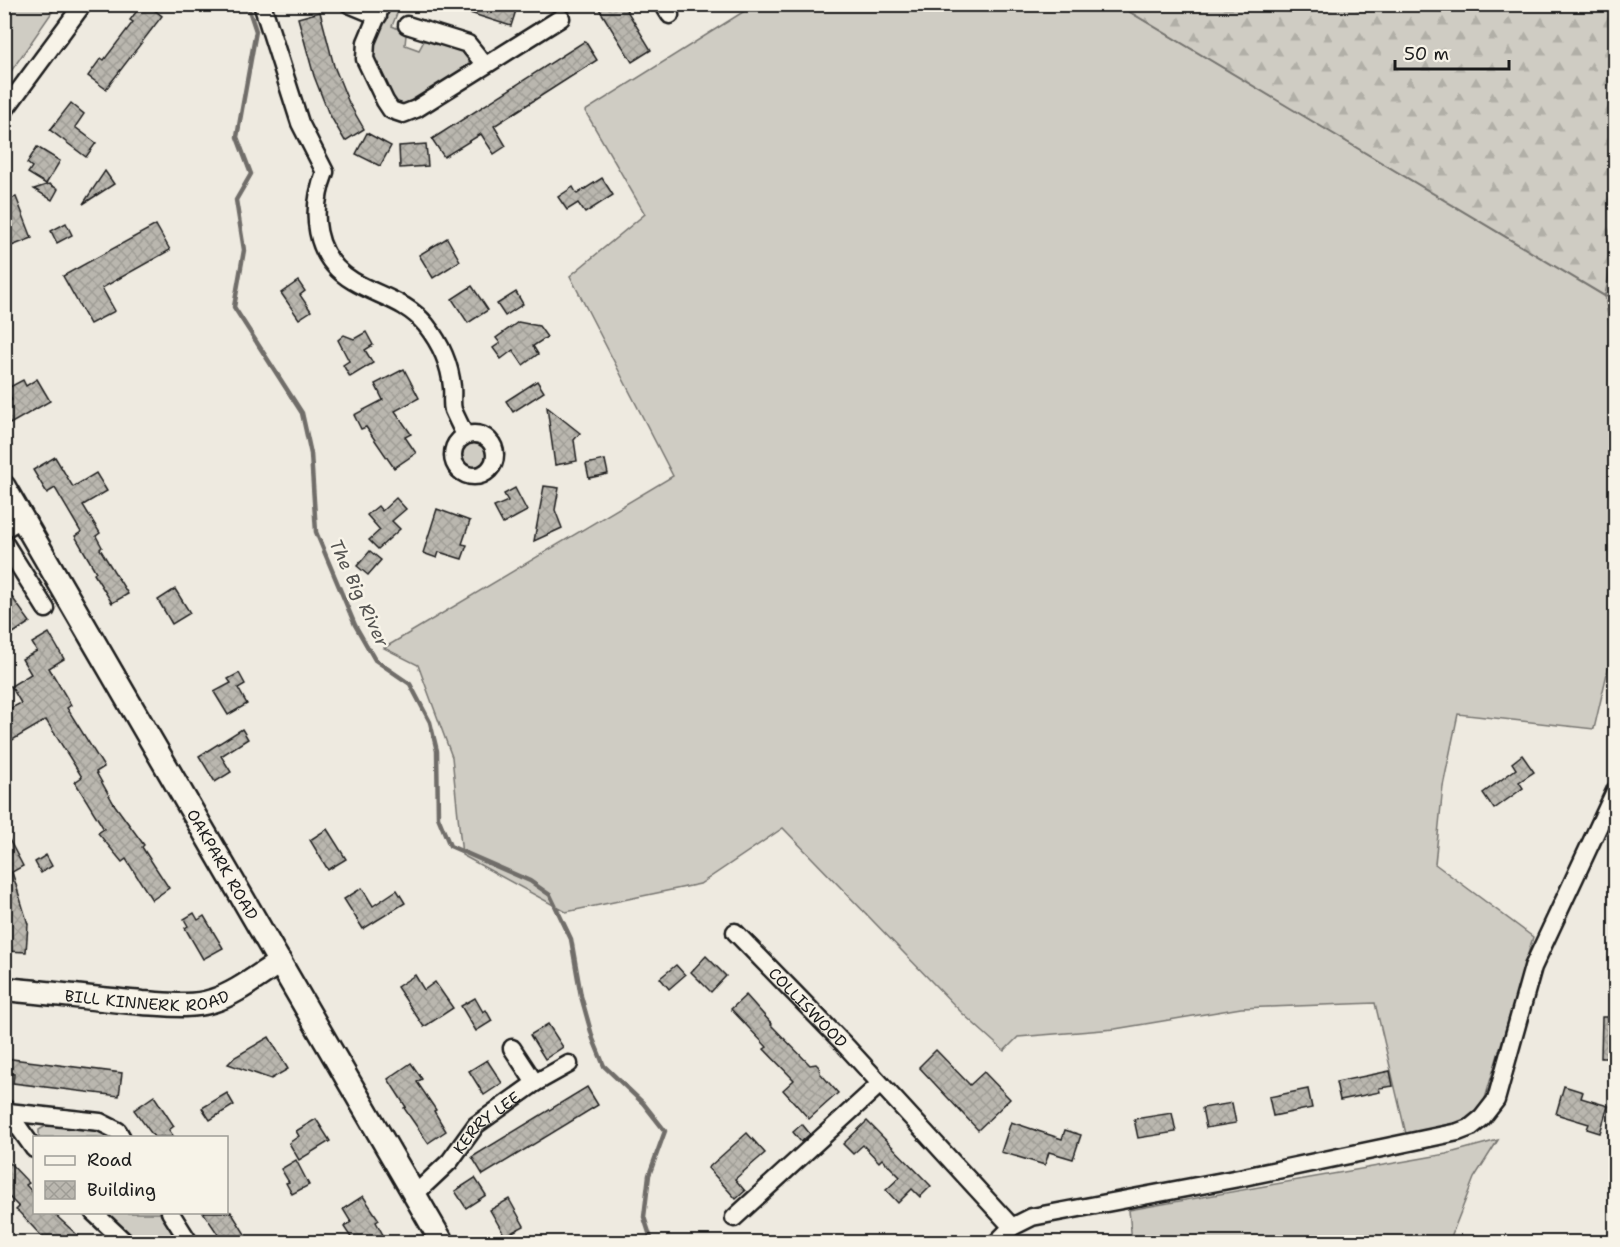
<svg xmlns="http://www.w3.org/2000/svg" width="1620" height="1247" viewBox="0 0 1620 1247" font-family="'Shantell Sans',sans-serif">
  <style>
    .grass { fill: #cfccc3; stroke: #767470; stroke-width: 1.5 }
    .forest { fill: url(#forest-firs); stroke: #767470; stroke-width: 1.5 }
    .lines { fill: none; stroke-linecap: round; stroke-linejoin: round }
    .stream { stroke: #6f6d69; stroke-width: 4.5 }
    .building { fill: url(#building-cross-hatch); stroke: #1c1c1c; stroke-width: 1.5 }
    .street-casing { stroke: #1c1c1c; stroke-width: 21 }
    .secondary-casing { stroke: #1c1c1c; stroke-width: 27 }
    .street { stroke: #f7f3e8; stroke-width: 16 }
    .secondary { stroke: #f7f3e8; stroke-width: 22 }
    .labels { text-anchor: middle; dominant-baseline: central; stroke-width: 5; stroke-linejoin: round; paint-order: stroke }
    .street-label { font-size: 16px; fill: #1c1c1c; stroke: #f7f3e8 }
    .water-label { font-size: 18px; font-style: italic; fill: #535250; stroke: #f7f3e8 }
  </style>
  <defs>
    <pattern id="forest-firs" width="22" height="20" patternUnits="userSpaceOnUse" patternTransform="scale(1.5)"><rect width="22" height="20" fill="#cfccc3"/><path d="M5 1l3.5 6h-7zM16 11l3.5 6h-7z" fill="#b1afa7"/></pattern>
    <pattern id="building-cross-hatch" width="8" height="8" patternUnits="userSpaceOnUse" patternTransform="scale(1.5)"><rect width="8" height="8" fill="#bab7af"/><path d="M0 0l8 8M0 8l8-8" fill="none" stroke="#9f9d96"/></pattern>
  </defs>
  <rect width="100%" height="100%" fill="#eeeae0"/>
  <filter id="ink" filterUnits="userSpaceOnUse"><feTurbulence type="fractalNoise" baseFrequency=".0167" numOctaves="2"/><feDisplacementMap in="SourceGraphic" scale="12" xChannelSelector="R" yChannelSelector="G"/><feConvolveMatrix kernelMatrix="1 2 1 2 8 2 1 2 1" color-interpolation-filters="sRGB"/></filter>
  <g filter="url(#ink)">
    <g class="grass">
      <polygon points="5,4 57,5 5,80 4,5"/>
      <polygon points="754,5 1129,5 1126,10 1604,296 1615,235 1615,299 1605,296 1616,368 1616,635 1594,729 1458,714 1443,786 1435,864 1533,937 1481,1112 1456,1127 1406,1134 1375,1003 1241,1008 1115,1029 1018,1037 1004,1051 962,1013 783,828 700,884 566,912 462,855 452,757 418,665 384,648 673,476 570,276 645,214 585,111"/>
      <polygon points="386,6 398,11 392,26 401,30 406,35 405,45 419,50 424,41 435,38 469,53 469,63 466,69 409,105 400,106 394,101 371,51"/>
      <circle cx="473" cy="454" r="13"/>
      <polygon points="51,1123 105,1133 113,1137 39,1137 39,1130"/>
      <polygon points="1498,1140 1474,1178 1449,1242 1132,1242 1129,1210 1446,1154"/>
      <polygon points="101,1213 161,1213 181,1242 133,1242"/>
    </g>
    <polygon class="forest" points="1128,4 1244,4 1251,9 1251,4 1615,5 1616,235 1605,296 1125,9"/>
    <g class="lines">
      <polyline class="stream" points="247,4 256,31 237,137 251,174 236,200 244,250 234,307 302,413 311,454 316,532 355,625 375,660 410,684 430,722 437,751 438,817 450,846 530,881 550,895 571,939 581,996 593,1039 604,1066 643,1103 665,1131 649,1175 644,1217 652,1242"/>
    </g>
    <g class="building">
      <polygon points="142,4 147,4 162,16 106,89 88,76 101,58 104,60 133,22 130,20"/>
      <polygon points="452,4 518,4 511,26 451,7"/>
      <polygon points="596,4 623,4 651,50 632,62"/>
      <polygon points="320,12 334,66 349,103 364,129 345,141 328,112 314,76 298,18"/>
      <polygon points="585,41 597,60 494,126 506,146 494,154 481,134 444,157 432,139"/>
      <polygon points="71,103 84,114 75,127 96,143 86,157 50,130"/>
      <polygon points="367,133 391,146 380,166 356,154"/>
      <polygon points="426,144 428,166 400,168 399,146"/>
      <polygon points="37,147 60,161 46,184 28,173 32,167 27,163"/>
      <polygon points="105,171 114,184 83,204"/>
      <polygon points="602,178 613,195 585,213 578,203 567,210 558,197 573,187 577,194"/>
      <polygon points="49,184 58,189 52,200 34,189"/>
      <polygon points="16,197 32,238 9,247 4,235 4,201"/>
      <polygon points="66,223 72,235 57,243 51,231"/>
      <polygon points="156,225 170,250 102,288 115,311 90,324 63,276"/>
      <polygon points="447,238 460,261 433,278 419,255"/>
      <polygon points="298,281 305,291 300,295 311,311 299,319 281,293"/>
      <polygon points="472,286 488,310 468,323 452,299"/>
      <polygon points="516,292 523,304 505,316 497,304"/>
      <polygon points="518,322 539,326 547,337 533,346 538,354 523,365 513,350 501,359 493,348 500,343 496,338"/>
      <polygon points="366,332 373,345 365,350 373,363 350,377 343,365 349,361 338,340 344,335 354,339"/>
      <polygon points="404,369 419,398 395,411 411,434 405,437 416,453 394,468 366,427 361,429 354,415 383,400 375,384"/>
      <polygon points="37,379 50,401 10,424 4,413 4,404 12,400 6,389 23,380 26,386"/>
      <polygon points="537,381 544,392 513,412 506,401"/>
      <polygon points="547,407 580,433 574,440 577,461 555,465"/>
      <polygon points="55,457 73,487 96,473 107,491 83,505 100,533 96,536 102,547 100,549 128,594 112,603 94,574 96,572 75,536 81,532 55,488 47,493 33,470"/>
      <polygon points="605,460 608,474 589,478 586,464"/>
      <polygon points="544,486 559,488 555,510 562,528 534,541"/>
      <polygon points="515,488 527,511 503,524 494,507 508,501 504,494"/>
      <polygon points="396,498 406,509 392,521 400,529 378,549 369,540 380,530 367,515 378,506 382,511"/>
      <polygon points="437,509 470,521 462,544 467,545 462,559 439,552 437,558 423,553"/>
      <polygon points="370,551 381,560 368,575 357,566"/>
      <polygon points="4,586 30,622 4,639"/>
      <polygon points="175,589 190,613 172,624 158,600"/>
      <polygon points="49,633 64,659 49,668 71,705 67,708 104,767 96,772 114,804 144,845 142,847 169,888 152,900 126,859 122,862 98,833 104,829 75,782 82,777 46,720 4,745 4,712 21,703 11,686 31,674 22,659 37,651 32,643"/>
      <polygon points="239,673 245,684 238,688 247,704 228,715 214,692 231,683 228,679"/>
      <polygon points="242,729 248,739 221,756 231,772 215,782 199,756"/>
      <polygon points="1522,755 1534,772 1519,782 1523,788 1494,809 1483,793 1516,769 1512,763"/>
      <polygon points="327,829 346,859 328,870 310,840"/>
      <polygon points="4,830 23,866 12,872 28,924 26,952 7,951 9,926 4,913"/>
      <polygon points="46,855 52,866 41,873 35,862"/>
      <polygon points="362,888 373,906 397,890 405,903 363,929 344,899"/>
      <polygon points="194,913 198,920 204,916 223,948 203,959 185,928 188,926 184,919"/>
      <polygon points="706,956 726,976 711,992 691,972"/>
      <polygon points="676,965 685,975 669,989 660,978"/>
      <polygon points="415,975 424,990 435,982 453,1008 424,1027 397,987"/>
      <polygon points="746,995 772,1024 771,1025 810,1065 816,1064 819,1067 820,1073 838,1093 809,1119 783,1090 794,1080 764,1049 767,1047 731,1009"/>
      <polygon points="475,998 483,1012 486,1010 492,1021 476,1031 461,1006"/>
      <polygon points="1602,1017 1616,1017 1614,1058 1601,1058"/>
      <polygon points="548,1024 563,1047 545,1059 530,1035"/>
      <polygon points="269,1037 288,1069 271,1079 228,1064 235,1057"/>
      <polygon points="936,1050 970,1085 984,1072 1010,1099 978,1130 919,1067"/>
      <polygon points="4,1058 122,1073 119,1096 13,1083 14,1074 4,1073"/>
      <polygon points="487,1060 502,1083 484,1095 469,1071"/>
      <polygon points="411,1063 422,1079 417,1082 436,1110 434,1111 446,1131 428,1143 404,1108 406,1107 388,1079"/>
      <polygon points="1390,1071 1393,1086 1379,1088 1380,1092 1340,1100 1336,1082"/>
      <polygon points="1564,1086 1583,1092 1581,1098 1608,1106 1600,1133 1587,1129 1589,1124 1556,1114"/>
      <polygon points="587,1087 598,1105 483,1175 472,1157"/>
      <polygon points="1308,1089 1312,1108 1273,1116 1269,1097"/>
      <polygon points="227,1093 234,1105 210,1120 202,1108"/>
      <polygon points="154,1096 174,1126 169,1130 174,1137 154,1137 134,1110"/>
      <polygon points="1232,1103 1236,1123 1206,1128 1202,1108"/>
      <polygon points="1172,1113 1176,1132 1138,1138 1134,1119"/>
      <polygon points="316,1119 330,1141 299,1160 289,1143 299,1136 296,1131"/>
      <polygon points="867,1121 931,1186 920,1197 912,1189 898,1203 886,1190 900,1177 882,1159 879,1162 863,1145 853,1154 843,1144"/>
      <polygon points="1011,1122 1062,1139 1065,1130 1081,1135 1073,1159 1049,1152 1045,1165 1001,1152"/>
      <polygon points="802,1124 810,1134 801,1142 793,1132"/>
      <polygon points="747,1133 765,1153 735,1179 745,1191 736,1199 708,1168"/>
      <polygon points="4,1157 29,1183 26,1185 34,1194 34,1212 52,1212 85,1242 47,1242 19,1212 16,1210 19,1207 4,1192"/>
      <polygon points="296,1160 309,1185 292,1194 286,1183 289,1182 281,1169"/>
      <polygon points="475,1178 486,1195 466,1208 455,1191"/>
      <polygon points="363,1196 379,1220 376,1222 387,1242 354,1242 344,1227 351,1222 343,1209"/>
      <polygon points="509,1199 524,1226 505,1236 490,1210"/>
      <polygon points="203,1212 231,1212 250,1242 223,1242"/>
    </g>
    <g class="lines">
      <g class="street-casing">
        <g id="street">
          <path d="M 262,4 L 300,123 L 325,172 C 310,211 313,257 353,281 C 378,296 407,301 426,325 C 441,344 450,364 452,387 C 453,395 451,403 453,410 C 457,419 461,427 465,435"/>
          <polyline points="349,4 378,16"/>
          <polyline points="382,4 366,42 365,59 385,101 391,110 403,114 416,109 561,18"/>
          <polyline points="663,4 670,15"/>
          <polyline points="407,25 468,44 485,65"/>
          <polyline points="4,111 83,4"/>
          <circle cx="474" cy="455" r="21"/>
          <polyline points="4,529 22,519"/>
          <polyline points="4,542 46,609"/>
          <path id="s1" d="M 735,932 L 844,1044 L 1012,1227"/>
          <polyline points="512,1048 535,1083"/>
          <polyline points="5,1108 34,1149"/>
          <polyline points="8,1112 100,1122 118,1131 122,1138"/>
          <path id="s2" d="M 415,1194 L 450,1161 L 476,1125 L 535,1083 L 569,1064"/>
          <polyline points="93,1212 125,1242"/>
          <polyline points="170,1212 189,1242"/>
          <polyline points="734,1218 880,1084"/>
          <polyline points="997,1242 1012,1227 1032,1217 1239,1178 1458,1132 1471,1127 1482,1118 1496,1100 1533,967 1616,789"/>
        </g>
      </g>
      <g class="secondary-casing">
        <g id="secondary">
          <path id="s3" d="M 4,487 L 442,1242"/>
          <path id="s4" d="M 4,989 C 51,993 97,999 143,1003 C 165,1004 190,1008 212,1001 C 236,994 259,975 280,962"/>
        </g>
      </g>
      <use href="#street" class="street"/>
      <use href="#secondary" class="secondary"/>
    </g>
  </g>
  <g class="labels">
    <g class="street-label">
      <text stroke="none"><textPath href="#s3" startOffset="436">OAKPARK ROAD</textPath></text>
      <text stroke="none"><textPath href="#s4" startOffset="144">BILL KINNERK ROAD</textPath></text>
      <text stroke="none"><textPath href="#s1" startOffset="105">COLLISWOOD</textPath></text>
      <text stroke="none"><textPath href="#s2" startOffset="102">KERRY LEE</textPath></text>
    </g>
    <g class="water-label">
      <text transform="translate(359 593) rotate(65)">The Big River</text>
    </g>
  </g>
  <rect width="1620" height="1247" fill="none" stroke="#f7f3e8" stroke-width="24"/>
  <rect x="12" y="12" width="1596" height="1223" fill="none" stroke="#1c1c1c" stroke-width="2" filter="url(#ink)"/>
  <rect x="33" y="1136" width="195" height="78" fill="#f7f3e8" stroke="#9f9d96" stroke-width="1.5"/>
  <rect x="45" y="1156" width="30" height="9" fill="#f7f3e8" stroke="#9f9d96" stroke-width="1.5"/>
  <text x="87" y="1166" font-size="18" fill="#1c1c1c">Road</text>
  <rect x="45" y="1181" width="30" height="18" fill="url(#building-cross-hatch)" stroke="#9f9d96" stroke-width="1.5"/>
  <text x="87" y="1196" font-size="18" fill="#1c1c1c">Building</text>
  <path d="M1395 60v9h114v-9" fill="none" stroke="#1c1c1c" stroke-width="3"/>
  <text x="1404" y="60" font-size="18" fill="#1c1c1c" stroke="#f7f3e8" stroke-width="4.5" paint-order="stroke">50 m</text>
</svg>
